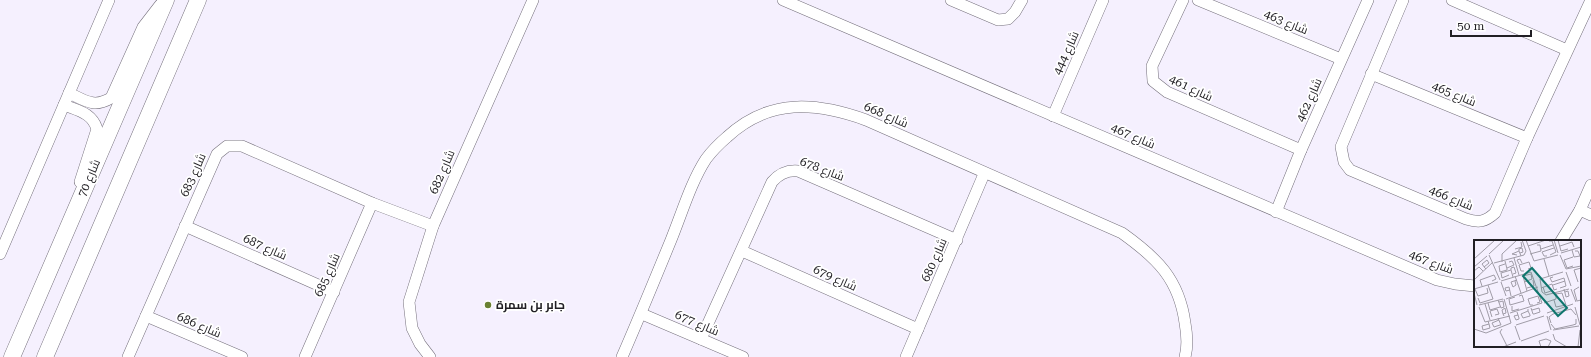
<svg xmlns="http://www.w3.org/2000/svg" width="1591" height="357" viewBox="0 0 1591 357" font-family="'Roboto Serif',Cairo,serif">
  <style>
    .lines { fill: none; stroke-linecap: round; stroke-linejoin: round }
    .street-casing { stroke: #75707c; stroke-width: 12 }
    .secondary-casing { stroke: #75707c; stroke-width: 17 }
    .street { stroke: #fff; stroke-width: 11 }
    .secondary { stroke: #fff; stroke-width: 16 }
    .poi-dot { fill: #698032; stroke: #fff; stroke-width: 1.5 }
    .labels { text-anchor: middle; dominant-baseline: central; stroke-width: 3.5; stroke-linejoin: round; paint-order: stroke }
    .street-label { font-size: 12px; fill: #211f24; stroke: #fff }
    .poi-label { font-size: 12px; font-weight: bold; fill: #211f24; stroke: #fff; text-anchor: start }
    .inset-road { fill: none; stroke: #a09ca7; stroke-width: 1 }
    .view { fill: #0f766e; fill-opacity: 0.15; stroke: #0f766e; stroke-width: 2 }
    .inset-edge { fill: none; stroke: #211f24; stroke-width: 2 }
  </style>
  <rect width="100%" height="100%" fill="#f5f0fe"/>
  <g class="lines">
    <g class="street-casing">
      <g id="street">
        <polyline points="783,0 1437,280 1455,284 1475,286"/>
        <polyline points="951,0 998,20 1008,19 1015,12 1022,0"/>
        <polyline points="1183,0 1152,66 1153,81 1167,92 1301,150"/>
        <polyline points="1198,0 1341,59"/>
        <path d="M 1403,0 L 1341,147 L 1344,162 L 1350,170 L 1466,219 C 1479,223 1485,222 1495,213 L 1527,138 L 1591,0"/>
        <polyline points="1452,0 1567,50"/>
        <polyline points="1371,74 1527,138"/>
        <path d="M 69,93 C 86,101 94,108 111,98 L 143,27 L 160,5"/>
        <path d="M 64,105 C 79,111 92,113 97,129 L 80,182"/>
        <polyline points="1053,116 1103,0"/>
        <polyline points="1580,210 1591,215"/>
        <polyline points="1276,212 1301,150 1368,0"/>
        <polyline points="185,226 334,292"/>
        <polyline points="1561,241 1580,210 1591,185"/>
        <polyline points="742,251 918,329"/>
        <polyline points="0,254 109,0"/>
        <polyline points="642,314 743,357"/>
        <polyline points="146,316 242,357"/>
        <path d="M 701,339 L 772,182 C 779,174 787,170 798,171 L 957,240"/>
        <polyline points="128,357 217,154 227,146 242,146 372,203 433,226"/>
        <polyline points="305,357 372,203"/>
        <polyline points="430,357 420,344 412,328 409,302 433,226 533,0"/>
        <path d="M 622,357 C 639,318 655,279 671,240 C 682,213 691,182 706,159 C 712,151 720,143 727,137 C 769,98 816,102 866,120 L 1122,233 C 1157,258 1179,279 1185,323 C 1187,334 1188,346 1185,357"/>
        <polyline points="906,357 984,174"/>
      </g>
    </g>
    <g class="secondary-casing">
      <g id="secondary">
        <polyline points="12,357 166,0"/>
        <polyline points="45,357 198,0"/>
      </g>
    </g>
    <use href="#street" class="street"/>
    <use href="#secondary" class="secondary"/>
  </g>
  <circle class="poi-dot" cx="488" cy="305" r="4"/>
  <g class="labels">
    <g class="street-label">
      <text transform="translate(1286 22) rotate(22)">شارع 463</text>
      <text transform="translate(1066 53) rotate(-66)">شارع 444</text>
      <text transform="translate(1191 88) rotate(25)">شارع 461</text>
      <text transform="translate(1454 94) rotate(22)">شارع 465</text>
      <text transform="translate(1309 100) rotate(-66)">شارع 462</text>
      <text transform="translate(886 115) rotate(23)">شارع 668</text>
      <text transform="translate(1133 136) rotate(23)">شارع 467</text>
      <text transform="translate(822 169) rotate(21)">شارع 678</text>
      <text transform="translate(442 172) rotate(-67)">شارع 682</text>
      <text transform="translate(193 175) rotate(-66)">شارع 683</text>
      <text transform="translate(89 178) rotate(-67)">شارع 70</text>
      <text transform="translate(1451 198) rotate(22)">شارع 466</text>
      <text transform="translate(265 247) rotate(24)">شارع 687</text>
      <text transform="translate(934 260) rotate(-66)">شارع 680</text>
      <text transform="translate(1431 262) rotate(21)">شارع 467</text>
      <text transform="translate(327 275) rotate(-66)">شارع 685</text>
      <text transform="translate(835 278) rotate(24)">شارع 679</text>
      <text transform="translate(697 323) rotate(23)">شارع 677</text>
      <text transform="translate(199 325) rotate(23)">شارع 686</text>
    </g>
    <g class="poi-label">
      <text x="496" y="305">جابر بن سمرة</text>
    </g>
  </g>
  <g transform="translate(1474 240)">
    <rect width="107" height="107" fill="#f5f0fe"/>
    <path class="inset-road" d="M 52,0 L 60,21 L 84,15M 80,0 L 84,13M 84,0 L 87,11 L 94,9M 75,1 L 78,1 L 82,12 L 76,15M 54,6 L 72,0M 86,6 L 98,2 L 100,7M 41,9 L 48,7 L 47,2M 67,9 L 79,5M 98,10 L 100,17 L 106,16 L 104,11 L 101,11M 46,13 L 49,12 L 48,8 L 45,9 L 45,11 L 47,16M 87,13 L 107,7M 15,14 L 30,0M 56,14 L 67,11 L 66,5 L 63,5M 15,15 L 26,40M 43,15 L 38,14 L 45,11M 86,15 L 92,29M 73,16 L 70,16 L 68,12 L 80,8M 40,18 L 45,35M 0,19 L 21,0M 70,19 L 75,36M 31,21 L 33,29 L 33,30 L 26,32 L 25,26 L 31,24M 28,22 L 28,14 L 43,0M 20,23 L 50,15 L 52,11 L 48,0M 45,24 L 43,20 L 46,19 L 48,23M 99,26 L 93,28 L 90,20 L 99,17M 0,27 L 13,16M 10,27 L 15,23 L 13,20 L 8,24 L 11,28 L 12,29M 33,28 L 40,25 L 38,21 L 35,22M 92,29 L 107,26M 0,31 L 5,27 L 9,31M 50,31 L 47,31 L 45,25 L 55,22 L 57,28 L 54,29M 89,32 L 66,39 L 68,52 L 72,55 L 95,49M 92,32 L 97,46M 39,34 L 42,33 L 40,27 L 37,28 L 37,30 L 39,37M 35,35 L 28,38 L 27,33 L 37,30M 41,36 L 47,53M 49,36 L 57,34 L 58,39 L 50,42M 49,36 L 53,51M 79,37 L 76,38 L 78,42 L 90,38 L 92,46 L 86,48M 0,40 L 19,22M 27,41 L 57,32 L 68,63M 41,41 L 42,45 L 39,47 L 37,42 L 43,40M 27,42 L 32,56M 104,42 L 100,30 L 107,28M 14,45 L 19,59M 79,45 L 91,41M 8,46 L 6,40 L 20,35 L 22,39 L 18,41M 69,47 L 71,53 L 77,51M 105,47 L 100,50 L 103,61 L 107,60M 53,48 L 60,46 L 59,40M 67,48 L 78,44 L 80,50 L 83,49M 0,49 L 24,42M 1,49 L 4,56 L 14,53 L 13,48M 90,49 L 92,57 L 95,56 L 94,51 L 91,52M 97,49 L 102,62M 36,50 L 32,51 L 31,48 L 35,47 L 37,56M 0,53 L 3,65M 41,57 L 35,59 L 36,65 L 50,61 L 48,55 L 45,56M 4,58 L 6,63 L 19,59M 30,59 L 37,83M 32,59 L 64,47M 24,60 L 27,68 L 30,67 L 29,61 L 25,62M 80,60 L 82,67 L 92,65 L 88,53 L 82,54M 14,63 L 16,70 L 26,67M 70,63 L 82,59 L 82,53M 11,64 L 16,80M 5,65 L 29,59M 59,65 L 56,65 L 54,59 L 64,56 L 66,62 L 63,63M 38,66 L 38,71 L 45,69M 5,67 L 11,82 L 36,76M 101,67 L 106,85M 57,68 L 59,74 L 60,74 L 66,72 L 65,68 L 58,70M 54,69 L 54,71 L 56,75 L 56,76 L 49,78 L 47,74 L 54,71M 43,72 L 45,78 L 45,79 L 42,80 L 40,76 L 44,75M 36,73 L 68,63M 73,73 L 99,64M 29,74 L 32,73 L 31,68 L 28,70 L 29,74 L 30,76M 73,76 L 77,90M 18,77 L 16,71 L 23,69 L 25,74 L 21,75M 24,78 L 27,85 L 26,85 L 20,87 L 18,83 L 25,80M 14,81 L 15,84 L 16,88 L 9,90 L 8,86 L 15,84M 77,83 L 75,77 L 79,74 L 97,69 L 102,75M 77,84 L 81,89 L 99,85 L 102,84 L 102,79M 42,85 L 70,76M 41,86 L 46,100M 0,89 L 12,93 L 37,83M 28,89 L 26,92 L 33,106M 79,90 L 105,86M 79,94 L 81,100 L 93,107M 47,101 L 75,91M 29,107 L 42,102M 67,107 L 65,101 L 72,99 L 77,101 L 74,107M 104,107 L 106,90"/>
    <path class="view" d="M 58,28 L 93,68 L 84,76 L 49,36 Z"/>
    <rect width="107" height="107" class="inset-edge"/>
  </g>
  <path d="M1451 30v6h80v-6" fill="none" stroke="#211f24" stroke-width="2"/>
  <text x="1457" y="30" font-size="12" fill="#211f24" stroke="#ffffff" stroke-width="3" paint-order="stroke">50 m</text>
</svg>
